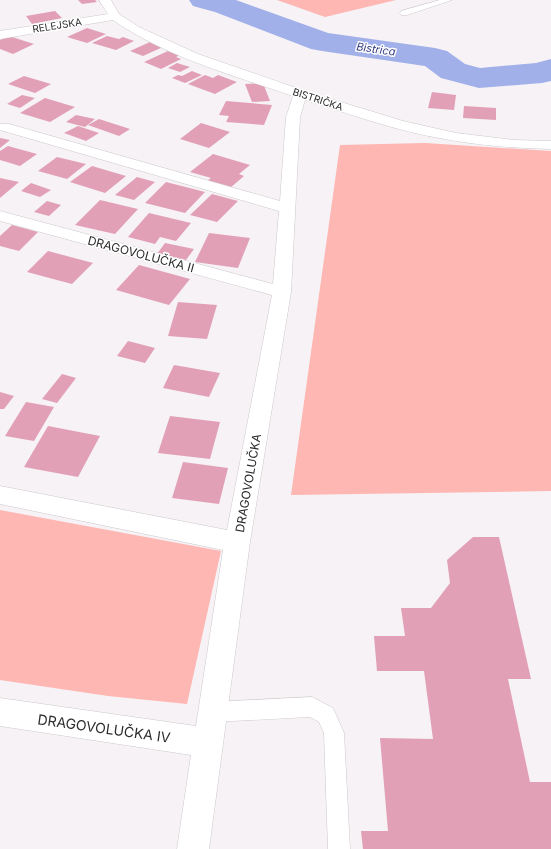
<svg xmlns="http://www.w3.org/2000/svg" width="551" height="849" viewBox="0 0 551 849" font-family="Inter,sans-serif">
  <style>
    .green { fill: #feb7b2 }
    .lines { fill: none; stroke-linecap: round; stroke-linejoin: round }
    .river { fill: #a1b0e9; fill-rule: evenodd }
    .building { fill: #e2a0b7 }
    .lane-casing { stroke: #ccc8cc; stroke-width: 1 }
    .street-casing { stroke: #ccc8cc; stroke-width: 1 }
    .lane { fill: #fff; fill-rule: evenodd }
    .street { fill: #fff; fill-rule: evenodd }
    .labels { text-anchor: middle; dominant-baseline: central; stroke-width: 3; stroke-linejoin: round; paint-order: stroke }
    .far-street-label { font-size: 10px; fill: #2d2c2d; stroke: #fff }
    .far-water-label { font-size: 11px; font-style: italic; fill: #323d80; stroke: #fff }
    .street-label { font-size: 12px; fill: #2d2c2d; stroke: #fff }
    .near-street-label { font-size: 14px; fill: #2d2c2d; stroke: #fff }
  </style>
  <rect width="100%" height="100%" fill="#f6f2f6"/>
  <g class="green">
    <polygon points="277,0 396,0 325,17"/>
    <polygon points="425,143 551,151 551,491 291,495 340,145"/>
    <polygon points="0,510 221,551 187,704 108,696 0,680"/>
  </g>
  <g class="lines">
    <polygon class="river" points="189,0 236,0 328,33 435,48 447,51 465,64 480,68 536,63 551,59 551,81 542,83 479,88 441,78 425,66 322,51 311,49 215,12 193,6"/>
  </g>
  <g class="building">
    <polygon points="78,0 95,0 97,2 82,4"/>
    <polygon points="55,11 62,18 32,24 26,16"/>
    <polygon points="87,28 106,34 87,43 67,37"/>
    <polygon points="9,36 34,44 13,54 0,49 0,40"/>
    <polygon points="107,36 119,39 123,37 134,41 116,50 92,43"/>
    <polygon points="150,42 163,47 143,56 130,51"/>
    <polygon points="168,51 180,55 176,57 181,59 161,69 144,62"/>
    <polygon points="177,63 190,67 180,72 168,68"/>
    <polygon points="192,71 202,75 185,83 172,78 178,75 182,76"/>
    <polygon points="205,75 213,78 218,75 237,82 215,94 188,84"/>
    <polygon points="24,76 51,84 35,93 8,84"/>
    <polygon points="263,83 270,101 252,102 245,84"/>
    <polygon points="432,92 456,95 454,110 428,108"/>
    <polygon points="22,95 35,98 20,108 7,104"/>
    <polygon points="45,98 75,107 50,122 20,113"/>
    <polygon points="226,101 272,105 264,125 226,122 229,116 219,115"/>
    <polygon points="464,106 496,108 496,120 463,118"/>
    <polygon points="76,115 95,119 85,127 66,122"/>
    <polygon points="99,119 130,129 119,136 88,125"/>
    <polygon points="201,123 230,132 209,148 180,139"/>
    <polygon points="78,126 99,133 86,141 64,133"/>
    <polygon points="0,138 10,140 0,148"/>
    <polygon points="8,146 37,154 20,166 0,160 0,151"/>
    <polygon points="213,154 250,165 239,174 244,176 230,188 207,181 211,178 190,172"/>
    <polygon points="57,157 86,164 67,179 38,171"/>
    <polygon points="92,166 126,176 105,193 70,182"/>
    <polygon points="137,177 155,182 134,200 115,195"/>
    <polygon points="0,178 19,182 0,198"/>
    <polygon points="166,182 205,192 185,213 145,203"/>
    <polygon points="31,183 51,190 40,197 21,191"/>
    <polygon points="212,194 238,201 217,222 190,215"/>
    <polygon points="100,200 138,209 115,234 75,225"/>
    <polygon points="47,201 61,205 49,216 34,212"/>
    <polygon points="149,213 191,223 176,241 160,237 155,244 128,237"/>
    <polygon points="12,225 38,232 19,251 0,246 0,236"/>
    <polygon points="209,233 250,238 238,268 195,262"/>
    <polygon points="165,243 194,249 186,260 157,254"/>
    <polygon points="48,251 93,263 72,284 27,272"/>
    <polygon points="139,265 190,279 169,305 116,290"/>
    <polygon points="178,302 217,305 207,339 168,336"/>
    <polygon points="128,341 155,348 145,363 117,356"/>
    <polygon points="174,365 220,373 209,397 163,388"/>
    <polygon points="62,374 76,378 57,403 42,399"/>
    <polygon points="0,392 14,396 4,409 0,409"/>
    <polygon points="26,402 54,407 34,441 5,436"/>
    <polygon points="170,416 220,422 210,459 158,453"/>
    <polygon points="48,426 100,436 78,477 24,467"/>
    <polygon points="183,462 228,468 219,504 172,498"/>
    <polygon points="473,537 499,537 531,679 508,679 530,782 551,782 551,849 363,849 361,831 388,831 380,738 433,739 424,671 377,671 374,636 405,636 401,608 431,608 450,583 447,560"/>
  </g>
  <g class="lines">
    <g class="lane-casing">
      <g id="lane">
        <polygon points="440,0 452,0 407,15 401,15 400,13 401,11"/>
        <polygon points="312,697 333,708 344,733 350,849 328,849 324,733 319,722 310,717 213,722 206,719 203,712 206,705 213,702"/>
      </g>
    </g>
    <g class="street-casing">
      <path id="street" d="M 99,0 L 111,0 L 119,14 L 139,27 L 198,54 L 305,91 L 403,121 L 456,133 L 514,140 L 551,141 L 551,149 C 499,148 446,142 395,128 C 365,120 335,109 305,100 L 300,117 L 291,292 L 250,542 L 209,849 L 177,849 L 191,755 L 0,726 L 0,698 L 196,726 L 223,550 L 0,504 L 0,486 L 227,530 L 272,295 L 0,221 L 0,211 L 273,284 L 279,211 L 0,130 L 0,124 L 9,124 L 280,201 L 286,117 L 293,96 C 232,75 166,57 113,20 L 0,39 L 0,31 L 108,14 Z"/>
    </g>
    <use href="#lane" class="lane"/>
    <use href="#street" class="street"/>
  </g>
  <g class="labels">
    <g class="far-street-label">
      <text transform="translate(57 25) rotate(-9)">RELEJSKA</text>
      <text transform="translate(318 99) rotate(18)">BISTRIČKA</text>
    </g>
    <g class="far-water-label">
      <text transform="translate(376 49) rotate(8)">Bistrica</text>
    </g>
    <g class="street-label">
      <text transform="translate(141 254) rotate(15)">DRAGOVOLUČKA II</text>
      <text transform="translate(248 483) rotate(-80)">DRAGOVOLUČKA</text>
    </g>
    <g class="near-street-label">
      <text transform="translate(104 728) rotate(8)">DRAGOVOLUČKA IV</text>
    </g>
  </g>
</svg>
